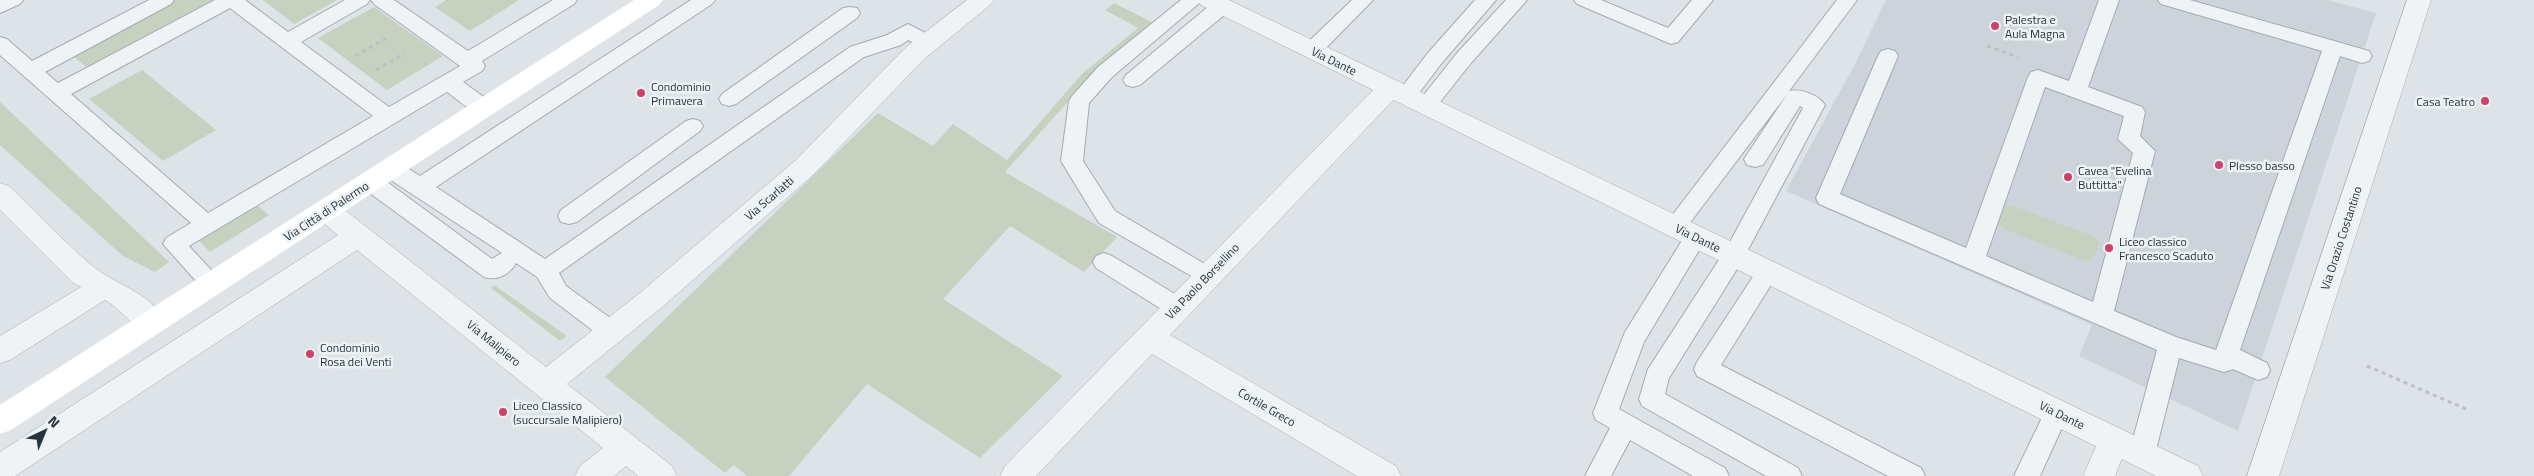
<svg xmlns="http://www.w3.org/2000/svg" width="2534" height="476" viewBox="0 0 2534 476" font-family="'Titillium Web',sans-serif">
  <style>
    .built { fill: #ccd3da }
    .green { fill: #c6d2bf }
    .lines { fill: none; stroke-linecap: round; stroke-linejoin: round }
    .service-casing { stroke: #a3abb2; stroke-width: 2 }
    .minor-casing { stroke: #a3abb2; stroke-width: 1 }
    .tertiary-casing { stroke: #a3abb2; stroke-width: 1 }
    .path { stroke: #bcc1c6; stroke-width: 3; stroke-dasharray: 4 4; stroke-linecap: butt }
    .service { fill: #f0f3f6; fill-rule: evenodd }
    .minor { fill: #f0f3f6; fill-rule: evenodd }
    .tertiary { fill: #f0f3f6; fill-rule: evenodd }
    .secondary { fill: #fff; fill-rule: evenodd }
    .poi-dot { fill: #cf406b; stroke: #edf2f5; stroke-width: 2 }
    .labels { text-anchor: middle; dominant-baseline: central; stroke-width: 5; stroke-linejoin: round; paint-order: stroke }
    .poi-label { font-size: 12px; fill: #27333f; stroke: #edf2f5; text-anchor: start }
    .street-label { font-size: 12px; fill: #27333f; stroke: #edf2f5 }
  </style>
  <rect width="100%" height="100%" fill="#dee3e8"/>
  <polygon class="built" points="1886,0 2327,0 2376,13 2238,431 2079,356 2092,325 1786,191 1855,64"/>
  <g class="green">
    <polygon points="175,0 213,0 86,67 71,54"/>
    <polygon points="263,0 337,0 294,24"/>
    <polygon points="446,0 519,0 470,31 435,7"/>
    <polygon points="1114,3 1154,23 1098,68 1005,172 1117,237 1084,272 1010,226 943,299 1063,376 980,458 867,384 789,476 747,476 734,465 725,473 605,377 878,113 933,146 953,124 1007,160 1082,74 1138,28 1105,10"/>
    <polygon points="374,7 443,56 387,90 318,38"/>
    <polygon points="142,70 216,130 163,161 89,99"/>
    <polygon points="0,102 169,262 155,272 123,256 0,145"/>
    <polygon points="257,205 269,215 210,252 198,240"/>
    <polygon points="2010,205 2093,236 2100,244 2094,258 2086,261 2006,230 1997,222 2003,207"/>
    <polygon points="494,285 567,336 560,341 491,288"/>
  </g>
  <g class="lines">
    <g class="service-casing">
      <g id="service">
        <polygon points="0,0 23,0 20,4 0,13"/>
        <path d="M 149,0 L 174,0 L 171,4 L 45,72 L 58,83 L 215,0 L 245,0 L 288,32 L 345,0 L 370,0 L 367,4 L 301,42 L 389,107 L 460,66 L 374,4 L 371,0 L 394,0 L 468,51 L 553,0 L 577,0 L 574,4 L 482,61 L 485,66 L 482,71 L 463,82 L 492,103 L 495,108 L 492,113 C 476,118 460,101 447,92 L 189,246 L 224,284 L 220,290 L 212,293 L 204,290 L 163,244 L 166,238 L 191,223 L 0,55 L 0,37 L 7,39 L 32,61 ZM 230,8 L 373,116 L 208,213 L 71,94 Z"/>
        <path d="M 691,0 L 715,0 L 712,4 L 436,187 L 545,259 L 850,47 L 887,35 L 908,24 L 935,38 L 938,43 L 935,48 L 928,50 L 908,40 L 901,45 L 864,57 L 559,273 L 566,286 L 620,325 L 624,332 L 620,339 L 612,342 L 604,339 L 550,298 L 537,277 L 516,263 C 510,275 496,281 484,277 L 363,188 L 360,182 L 363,176 L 371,174 L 379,176 L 492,259 L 502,253 L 383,175 L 380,169 L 383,163 C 397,159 408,169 420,176 Z"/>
        <polygon points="1181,0 1203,0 1112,77 1089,103 1083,161 1115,211 1215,270 1219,276 1215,282 1207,285 1099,223 1061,161 1069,101 1072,96 1098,67"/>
        <polygon points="1223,0 1229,1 1232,6 1229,11 1140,85 1133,87 1126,85 1123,80 1126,75 1215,1"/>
        <polygon points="1352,0 1373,0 1319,55 1312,57 1305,55 1302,50 1305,45"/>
        <polygon points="1475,0 1496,0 1441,64 1413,101 1406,103 1399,101 1396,96 1399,91 1427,54"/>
        <polygon points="1506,0 1527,0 1471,63 1433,111 1426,113 1419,111 1416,106 1419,101 1457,53"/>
        <polygon points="1574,0 1601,0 1668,28 1692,0 1713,0 1678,42 1671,44 1577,4"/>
        <path d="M 1837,0 L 1857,0 L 1789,91 C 1800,88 1819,95 1825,105 L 1742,261 L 1669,378 L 1665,394 L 1798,468 L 1802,476 L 1766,476 L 1642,406 L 1639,399 L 1648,369 L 1726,249 L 1803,108 L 1800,106 L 1763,165 L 1755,167 L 1747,165 L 1744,159 L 1788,93 L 1683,232 L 1675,234 L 1667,232 L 1664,226 Z"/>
        <path d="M 2099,0 L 2119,0 L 2088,87 L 2142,107 L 2145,112 L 2140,136 L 2155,151 L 2114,311 L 2176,337 L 2216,350 L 2322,51 L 2161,4 L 2158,0 L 2190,0 L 2369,51 L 2372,56 L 2369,61 L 2362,63 L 2340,56 L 2240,350 L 2267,363 L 2270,370 L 2267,377 L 2258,380 L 2233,369 L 2224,372 L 2179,358 L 2155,454 L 2151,462 L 2142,465 L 2133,462 L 2129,454 L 2157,350 L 1819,204 L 1816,198 L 1878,56 L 1881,51 L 1888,49 L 1895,51 L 1898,56 L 1840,194 L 1966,248 L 2028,77 L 2031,72 L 2038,70 L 2069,81 ZM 2045,87 L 2124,116 L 2118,139 L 2133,153 L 2093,302 L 1986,256 Z"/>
        <polygon points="850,7 857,8 860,13 857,18 736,104 729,106 722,104 719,99 722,94 843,8"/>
        <polygon points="693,119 700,121 703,126 700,131 577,222 569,224 561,222 558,216 561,210 686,121"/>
        <polygon points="1696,228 1704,231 1707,237 1644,342 1619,409 1725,468 1729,476 1693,476 1630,440 1611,476 1585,476 1610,428 1596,420 1593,413 1625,332 1688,231"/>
        <polygon points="1104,253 1112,256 1185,300 1189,307 1185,314 1177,316 1169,314 1096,268 1093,262 1096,256"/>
        <polygon points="1768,263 1776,266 1779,272 1721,365 1921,468 1925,476 1888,476 1697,376 1694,369 1697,362 1760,266"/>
        <polygon points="2057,401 2066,405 2069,412 2040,476 2014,476 2048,405"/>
      </g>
    </g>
    <g class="minor-casing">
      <g id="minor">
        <polygon points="967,0 994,0 990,5 924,59 814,174 661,308 567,384 672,466 677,476 638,476 626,466 614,476 575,476 580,466 603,448 357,250 15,476 0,476 0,452 338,235 317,218 313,211 317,204 327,201 337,204 546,367 641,292 796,160 906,47"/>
        <polygon points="2407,0 2431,0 2279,476 2247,476"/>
        <polygon points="1390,79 1399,82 1402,88 1399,94 1170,335 1396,466 1401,476 1357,476 1152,354 1036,476 1000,476 1005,466 1381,82"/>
        <path d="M 0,183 L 9,186 C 36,212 62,240 90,264 C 114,285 150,291 166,322 L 162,330 C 138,338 125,311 105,300 L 10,360 L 0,363 L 0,336 L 81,287 L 72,282 L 0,210 Z"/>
        <polygon points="2114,427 2125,431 2129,440 2115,476 2083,476 2103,431"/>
      </g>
    </g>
    <g class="tertiary-casing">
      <polygon id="tertiary" points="1197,0 1229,0 2198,466 2203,476 2156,476 1201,5"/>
    </g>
    <g class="path">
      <polyline points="1987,46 2018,57"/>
      <polyline points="355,56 387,38"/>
      <polyline points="376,70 405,53"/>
      <polyline points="2367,366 2466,409"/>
    </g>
    <use href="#service" class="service"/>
    <use href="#minor" class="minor"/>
    <use href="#tertiary" class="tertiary"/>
    <polygon class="secondary" points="634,0 663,0 659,5 11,430 0,434 0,405"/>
  </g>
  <g class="poi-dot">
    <circle cx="1995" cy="26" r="5"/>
    <circle cx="641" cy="93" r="5"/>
    <circle cx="2485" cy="101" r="5"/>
    <circle cx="2219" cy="165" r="5"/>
    <circle cx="2068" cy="177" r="5"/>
    <circle cx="2109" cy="248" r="5"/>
    <circle cx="310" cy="354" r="5"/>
    <circle cx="503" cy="412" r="5"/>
  </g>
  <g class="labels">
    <g class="poi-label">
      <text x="2005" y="19">Palestra e<tspan x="2005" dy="14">Aula Magna</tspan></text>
      <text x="651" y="86">Condominio<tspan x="651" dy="14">Primavera</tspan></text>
      <text x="2475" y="101" text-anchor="end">Casa Teatro</text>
      <text x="2229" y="165">Plesso basso</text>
      <text x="2078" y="170">Cavea "Evelina<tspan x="2078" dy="14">Buttitta"</tspan></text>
      <text x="2119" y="241">Liceo classico<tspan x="2119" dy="14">Francesco Scaduto</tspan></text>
      <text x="320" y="347">Condominio<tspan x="320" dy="14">Rosa dei Venti</tspan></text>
      <text x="513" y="405">Liceo Classico<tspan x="513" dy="14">(succursale Malipiero)</tspan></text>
    </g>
    <g class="street-label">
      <text transform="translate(1334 61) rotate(26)">Via Dante</text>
      <text transform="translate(769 198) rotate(-41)">Via Scarlatti</text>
      <text transform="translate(326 211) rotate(-33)">Via Città di Palermo</text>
      <text transform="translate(1698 238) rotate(26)">Via Dante</text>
      <text transform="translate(2341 238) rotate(-72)">Via Orazio Costantino</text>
      <text transform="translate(1202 281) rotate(-46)">Via Paolo Borsellino</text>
      <text transform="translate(494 343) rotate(39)">Via Malipiero</text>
      <text transform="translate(1267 407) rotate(30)">Cortile Greco</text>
      <text transform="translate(2062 415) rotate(26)">Via Dante</text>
    </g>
  </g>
  <g transform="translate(45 431) rotate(44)" stroke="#edf2f5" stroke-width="4" paint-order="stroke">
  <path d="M0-4L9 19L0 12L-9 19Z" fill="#27333f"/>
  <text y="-8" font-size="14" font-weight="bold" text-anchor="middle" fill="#27333f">N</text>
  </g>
</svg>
